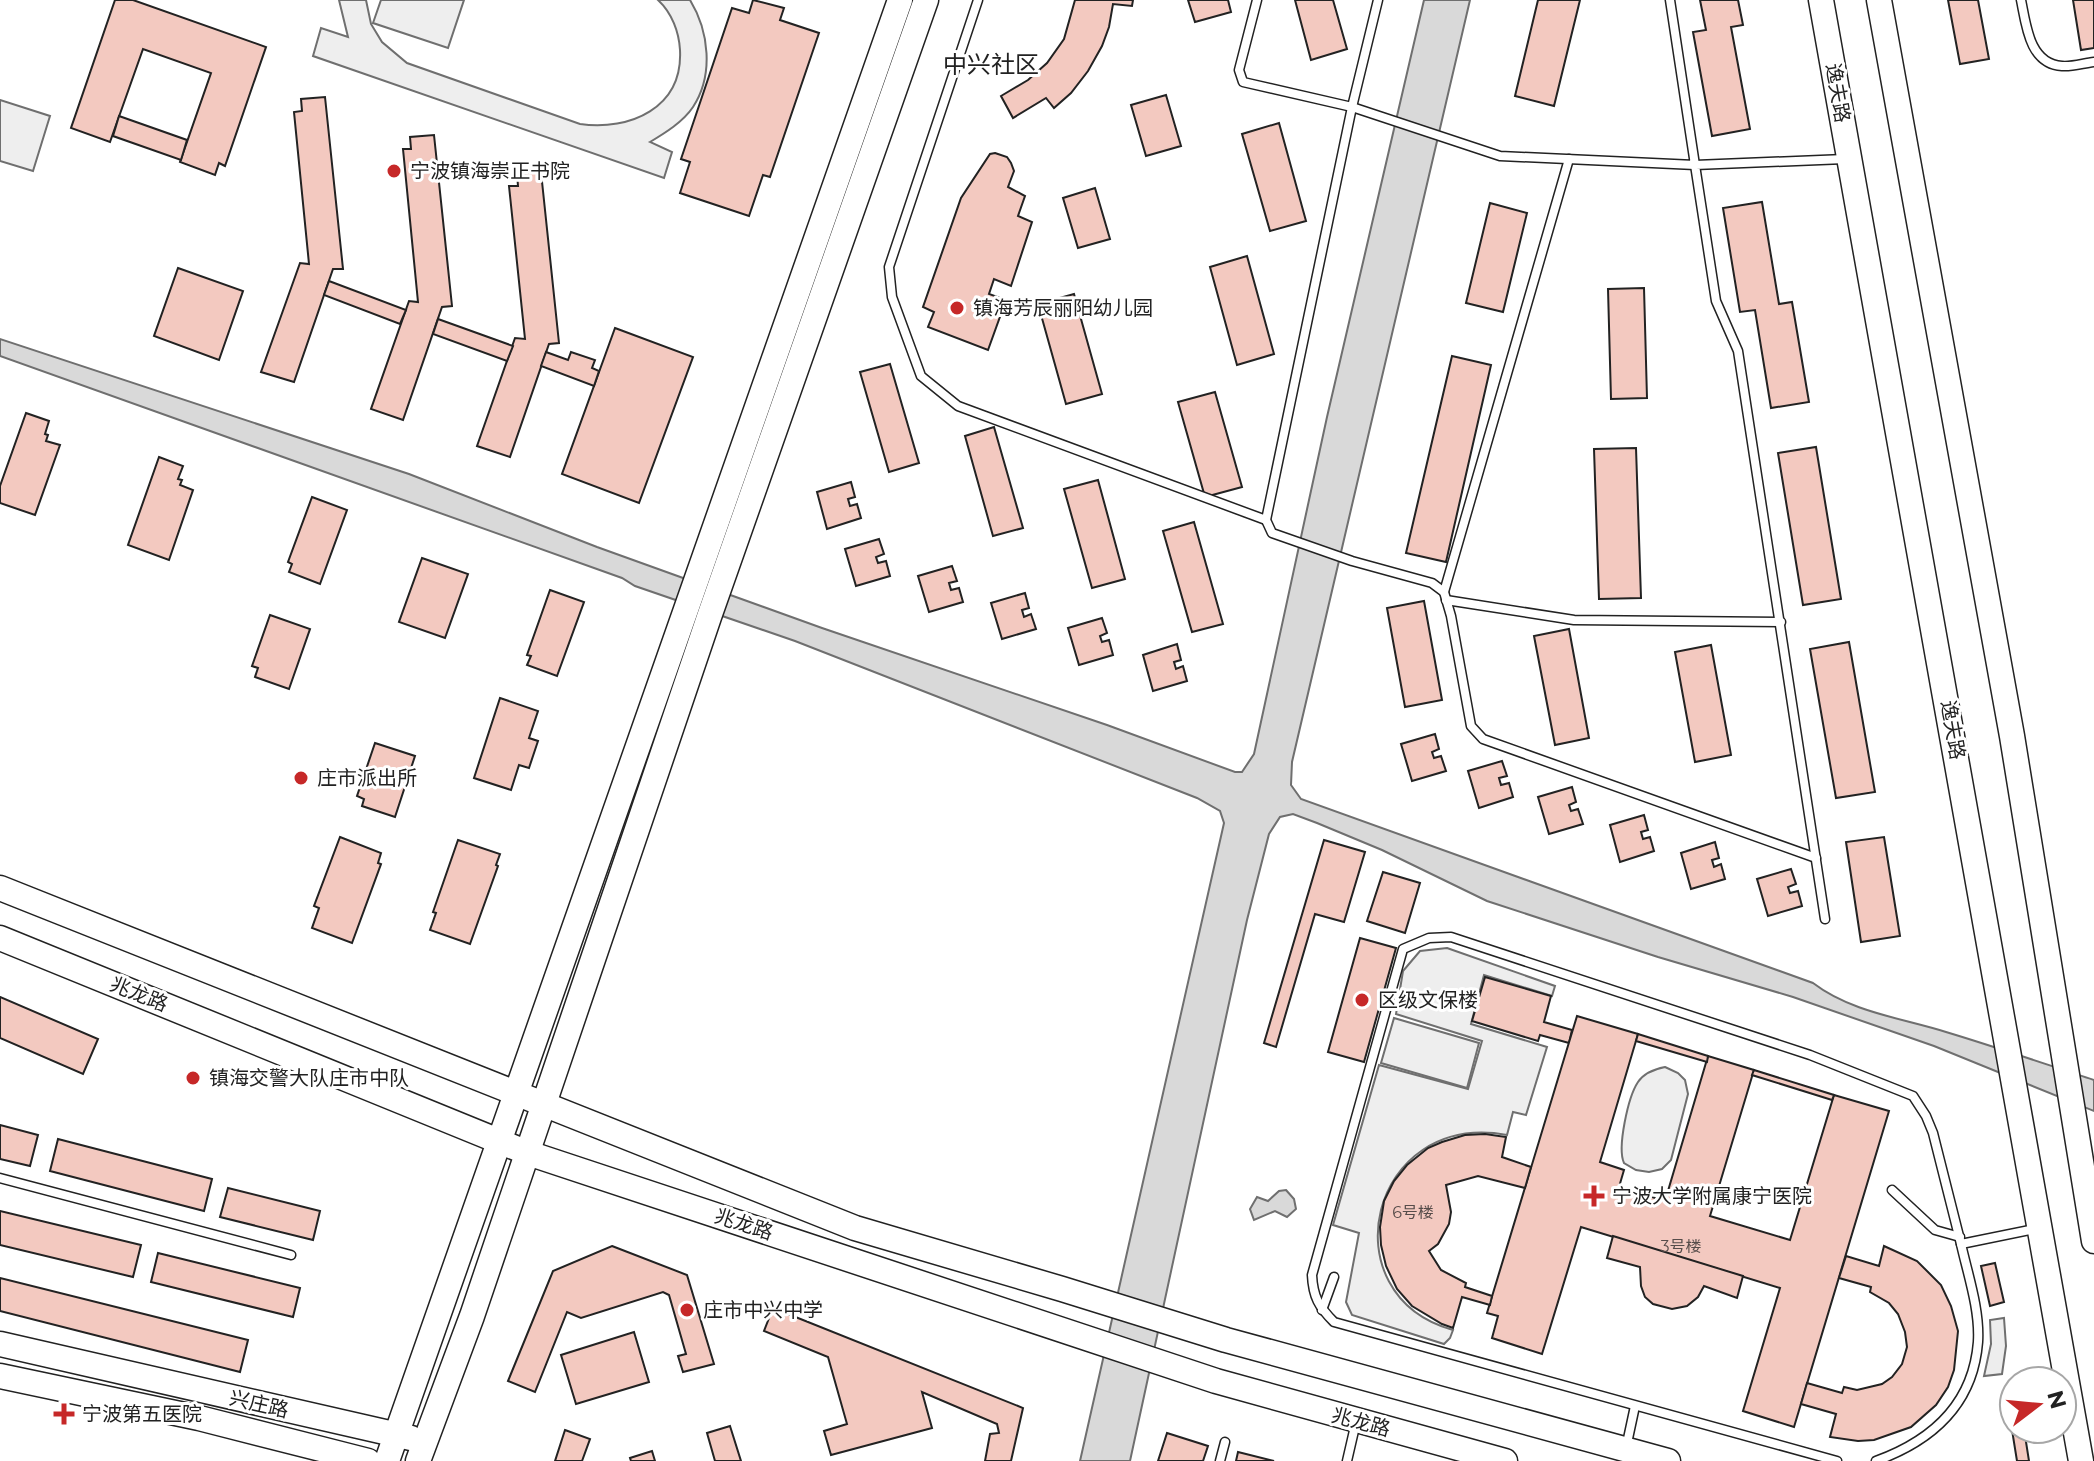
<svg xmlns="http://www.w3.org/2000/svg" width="2094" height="1461" viewBox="0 0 2094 1461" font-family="Montserrat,'Noto Sans SC',sans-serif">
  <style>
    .green { fill: #eee; stroke: #6f6f6f; stroke-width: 2 }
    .parking { fill: #ededed; stroke: #6f6f6f; stroke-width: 2 }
    .water { fill: #d9d9d9; stroke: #6f6f6f; stroke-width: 2 }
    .building { fill: #f3c9c0; stroke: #222; stroke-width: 2 }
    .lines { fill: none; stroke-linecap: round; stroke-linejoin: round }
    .lane-casing { stroke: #222; stroke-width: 11 }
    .secondary-casing { stroke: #222; stroke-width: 27 }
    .lane { stroke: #fff; stroke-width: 8 }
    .secondary { stroke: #fff; stroke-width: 24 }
    .poi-dot { fill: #c62828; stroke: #fff; stroke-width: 3 }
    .labels { text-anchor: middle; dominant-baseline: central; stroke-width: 6; stroke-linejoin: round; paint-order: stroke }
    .number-label { font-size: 16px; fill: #564c4a }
    .street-label { font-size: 20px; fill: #222; stroke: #fff }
    .poi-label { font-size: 20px; fill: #222; stroke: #fff; text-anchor: start }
    .quarter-label { font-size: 24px; fill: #222; stroke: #fff }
  </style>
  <rect width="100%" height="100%" fill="#fff"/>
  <g class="green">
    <path d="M 339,0 L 366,0 L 371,24 L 382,42 L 407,63 L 580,124 C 630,131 683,108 680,50 C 679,32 672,13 658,0 L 690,0 C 709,31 714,75 693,107 C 683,122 665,133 650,142 L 672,152 L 664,178 L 313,56 L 321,28 L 348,37 Z"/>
    <polygon points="381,0 464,0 448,48 373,23"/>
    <polygon points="0,100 50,116 33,171 0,161"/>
    <path d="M 1447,948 L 1555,986 L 1552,996 L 1484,975 L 1471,1024 L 1547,1047 L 1526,1115 L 1513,1112 L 1507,1135 C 1369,1110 1327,1295 1453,1330 L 1450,1338 L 1444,1344 L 1352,1315 L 1346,1302 L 1359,1233 L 1333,1225 L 1379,1065 L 1468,1089 L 1482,1041 L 1396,1014 L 1403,971 L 1420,951 Z"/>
    <polygon points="1394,1018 1479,1043 1467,1088 1381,1063"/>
    <path d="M 1665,1067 L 1678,1073 L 1685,1080 L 1688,1094 L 1671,1160 L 1662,1169 L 1649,1172 L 1636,1170 L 1624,1163 C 1617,1148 1628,1097 1638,1082 C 1644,1073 1655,1069 1665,1067 Z"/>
  </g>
  <polygon class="parking" points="2004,1318 2006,1346 2002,1374 1984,1376 1991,1344 1990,1320"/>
  <g class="water">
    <path d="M 1424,0 L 1470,0 L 1292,762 L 1291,785 L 1301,799 L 1813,983 C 1851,1012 1901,1018 1946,1032 C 1996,1047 2045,1064 2094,1080 L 2094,1111 L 1934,1046 L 1793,997 L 1658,957 L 1487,901 L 1382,850 L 1317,823 L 1293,814 L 1280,817 L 1269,834 L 1247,920 L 1130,1461 L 1080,1461 L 1224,823 L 1220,811 L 1197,798 L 795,641 L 635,586 L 622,578 L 0,356 L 0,339 L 409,474 L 597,547 L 822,628 L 1107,725 L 1235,772 L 1242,772 L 1254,754 L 1327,417 Z"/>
    <polygon points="1286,1190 1294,1199 1296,1209 1287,1217 1275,1211 1254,1220 1250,1209 1257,1197 1268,1201 1279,1191"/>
  </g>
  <g class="building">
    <polygon points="115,0 133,0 266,47 225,166 219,163 215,175 180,162 211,73 143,49 110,142 71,128"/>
    <polygon points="753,0 784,8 780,20 819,33 770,177 763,175 749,216 680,193 690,162 681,159 732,8 749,13"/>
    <polygon points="1075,0 1133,0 1132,6 1113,4 1109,27 1102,46 1088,71 1071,93 1054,108 1046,98 1013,118 1001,96 1028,80 1047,63 1064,39"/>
    <polygon points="1188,0 1228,0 1231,12 1195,22"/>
    <polygon points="1295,0 1333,0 1347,49 1311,60"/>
    <polygon points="1538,0 1580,0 1554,106 1515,96"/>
    <polygon points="1700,0 1738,0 1743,25 1731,27 1750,129 1712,136 1693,32 1706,30"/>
    <polygon points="1948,0 1978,0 1989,59 1960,64"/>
    <polygon points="2073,0 2094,0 2094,48 2081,50"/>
    <polygon points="1166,95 1181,146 1146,156 1131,105"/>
    <polygon points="325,97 343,269 333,269 294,382 261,372 300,263 309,264 294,112 302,111 301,99"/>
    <polygon points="119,116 187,140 181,160 113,136"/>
    <polygon points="1279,123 1306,221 1270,231 1242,134"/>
    <polygon points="434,135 452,306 442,307 403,420 371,409 409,301 418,302 403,149 411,149 410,137"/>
    <polygon points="995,153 1007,157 1011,163 1014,171 1008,187 1025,196 1018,216 1032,222 1011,286 994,279 989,294 1006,300 988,350 928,327 934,312 923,307 961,198 990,154"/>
    <polygon points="541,172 559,343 549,344 510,457 477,446 515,338 525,339 509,186 518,186 517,174"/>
    <polygon points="1095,188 1110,239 1078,248 1063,198"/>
    <polygon points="1762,202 1779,304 1792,302 1809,402 1771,408 1755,310 1740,312 1723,208"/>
    <polygon points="1490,203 1527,213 1503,312 1466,303"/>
    <polygon points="1247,256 1274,354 1237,365 1210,267"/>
    <polygon points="178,268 243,291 219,360 154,336"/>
    <polygon points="329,281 406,310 400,324 324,295"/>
    <polygon points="1644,288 1647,398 1611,399 1608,289"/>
    <polygon points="1074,294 1102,394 1066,404 1038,304"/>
    <polygon points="438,319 513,346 507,361 433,334"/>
    <polygon points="615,328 693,357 639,503 562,474"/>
    <polygon points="546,352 568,360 571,352 595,360 592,368 599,371 594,386 541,366"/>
    <polygon points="1452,356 1491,365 1446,562 1406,553"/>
    <polygon points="890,364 919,463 889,472 860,372"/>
    <polygon points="1215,392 1242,487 1205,497 1178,402"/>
    <polygon points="26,413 49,421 45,434 48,435 46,441 60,445 35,515 0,503 0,486"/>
    <polygon points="994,427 1023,528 993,536 965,436"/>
    <polygon points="1816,447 1841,599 1803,605 1778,453"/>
    <polygon points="1636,448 1641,598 1599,599 1594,449"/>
    <polygon points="159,457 183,466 178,479 182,480 180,485 193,490 169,560 128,545"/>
    <polygon points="1098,480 1125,579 1092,588 1064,489"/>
    <polygon points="851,482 855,497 848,499 850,506 857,504 861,518 827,529 817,492"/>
    <polygon points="312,497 347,510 320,584 289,572 292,564 288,562"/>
    <polygon points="1194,522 1223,624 1192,632 1163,531"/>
    <polygon points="879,539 884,554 876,557 878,563 886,561 890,576 856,586 845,549"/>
    <polygon points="422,558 468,574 445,638 399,622"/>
    <polygon points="952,566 957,581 949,583 951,590 959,588 963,602 929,612 918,576"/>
    <polygon points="550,590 584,602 557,676 527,665 531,656 527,655"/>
    <polygon points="1025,593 1029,608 1022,610 1024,617 1031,614 1036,629 1002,639 991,603"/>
    <polygon points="1424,601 1442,700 1405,707 1387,608"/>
    <polygon points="270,615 310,629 289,689 255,677 258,668 252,666"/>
    <polygon points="1102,618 1107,633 1100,636 1102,642 1109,640 1113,655 1079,665 1068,628"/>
    <polygon points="1569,629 1589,738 1555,745 1534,636"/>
    <polygon points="1849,642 1875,792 1836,798 1810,649"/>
    <polygon points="1177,644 1181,660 1174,662 1176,669 1183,666 1187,681 1153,691 1143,655"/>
    <polygon points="1711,645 1731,755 1695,762 1675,652"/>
    <polygon points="500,698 538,711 529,738 538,741 529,768 519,765 511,790 474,778"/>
    <polygon points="1435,734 1439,749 1432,752 1434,758 1441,756 1446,771 1412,781 1401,744"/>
    <polygon points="375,743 415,756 395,817 362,806 364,799 357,796"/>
    <polygon points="1502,761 1507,776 1499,778 1501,785 1509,783 1513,797 1479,808 1468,771"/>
    <polygon points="1572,787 1576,802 1569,805 1571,811 1578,809 1583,824 1549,834 1538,797"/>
    <polygon points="1644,815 1648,830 1641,832 1643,839 1650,837 1654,851 1620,862 1610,825"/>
    <polygon points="340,837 381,853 378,863 381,864 352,943 312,928 319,908 314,906"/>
    <polygon points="1884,837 1900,936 1861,942 1846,842"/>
    <polygon points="458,840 500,854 496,865 498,866 470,944 430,930 436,913 433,912"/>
    <polygon points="1324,840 1365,852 1344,922 1315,914 1276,1047 1264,1043"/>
    <polygon points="1715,842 1719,858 1712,860 1714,867 1721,864 1725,879 1691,889 1681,853"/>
    <polygon points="1791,869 1796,884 1788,887 1790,893 1798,891 1802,906 1768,916 1757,879"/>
    <polygon points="1383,872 1420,883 1405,933 1367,921"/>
    <polygon points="1360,938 1396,948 1364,1062 1328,1052"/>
    <polygon points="1485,977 1551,996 1544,1022 1572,1030 1569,1043 1540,1035 1538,1041 1472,1021"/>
    <polygon points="0,997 98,1039 83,1074 0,1038"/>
    <polygon points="1577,1016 1638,1034 1600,1162 1624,1170 1619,1187 1665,1201 1708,1056 1754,1070 1710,1216 1790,1240 1834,1095 1889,1111 1794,1427 1743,1411 1780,1288 1581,1227 1542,1354 1492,1338 1498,1316 1487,1313"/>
    <polygon points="1638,1034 1708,1056 1707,1062 1636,1041"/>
    <polygon points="1754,1070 1834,1095 1832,1100 1752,1075"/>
    <polygon points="0,1125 38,1135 30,1166 0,1159"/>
    <polygon points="1485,1134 1506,1137 1502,1157 1531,1167 1525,1188 1478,1176 1446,1185 1451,1212 1449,1224 1438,1244 1429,1251 1441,1270 1466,1283 1465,1287 1492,1296 1490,1305 1462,1297 1453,1328 1442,1324 1412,1306 1397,1289 1386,1266 1381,1245 1380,1227 1384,1201 1394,1181 1407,1165 1428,1148 1442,1142 1465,1135"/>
    <polygon points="58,1139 212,1179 204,1211 50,1171"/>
    <polygon points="228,1188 320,1211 313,1240 220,1217"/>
    <polygon points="0,1211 141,1245 133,1277 0,1245"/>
    <polygon points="1613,1236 1743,1276 1737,1298 1704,1286 1698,1297 1687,1306 1672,1309 1653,1304 1645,1297 1641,1286 1640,1267 1607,1258"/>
    <polygon points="612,1246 687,1275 714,1364 683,1372 678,1356 686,1354 669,1295 663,1292 581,1318 567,1312 535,1392 508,1381 553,1271"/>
    <polygon points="1884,1246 1917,1261 1941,1285 1951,1306 1958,1331 1954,1370 1948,1387 1936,1405 1911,1427 1874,1440 1858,1441 1830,1437 1836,1414 1801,1404 1807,1383 1842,1393 1844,1387 1857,1390 1882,1384 1892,1377 1902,1364 1907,1347 1905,1332 1898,1314 1889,1303 1870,1292 1871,1287 1839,1278 1846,1256 1879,1266"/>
    <polygon points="158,1253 300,1288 293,1317 151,1282"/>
    <polygon points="1995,1263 2004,1302 1990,1306 1981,1266"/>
    <polygon points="0,1278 248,1340 240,1372 0,1311"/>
    <polygon points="773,1308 1023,1408 1011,1461 985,1461 990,1434 999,1433 997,1424 922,1392 932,1428 831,1455 824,1431 847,1424 828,1357 764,1331"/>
    <polygon points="634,1332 649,1382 576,1404 561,1355"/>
    <polygon points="730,1426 741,1461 715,1461 707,1433"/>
    <polygon points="2024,1429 2029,1461 2017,1461 2012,1430"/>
    <polygon points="565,1430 590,1439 582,1461 555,1461"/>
    <polygon points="1167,1433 1208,1446 1203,1461 1158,1461"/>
    <polygon points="652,1451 655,1461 631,1461 630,1458"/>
    <polygon points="1238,1452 1274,1461 1236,1461"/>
  </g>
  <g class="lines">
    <g class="lane-casing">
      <g id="lane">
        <polyline points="978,0 889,267 892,297 921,376 958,406 1266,520"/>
        <polyline points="1257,0 1239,70 1243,82 1352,107 1500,156 1695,165 1670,0"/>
        <polyline points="1378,0 1352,107 1266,520 1272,533 1352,561 1432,583 1444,592 1451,616 1471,726 1483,739 1816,858"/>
        <path d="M 2021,0 C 2026,24 2029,64 2062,66 C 2072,67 2084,63 2094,62"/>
        <polyline points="1444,592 1569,159"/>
        <polyline points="1446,600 1574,620 1781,622"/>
        <polyline points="1825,919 1738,351 1716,301 1695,165 1845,159"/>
        <polyline points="0,1178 291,1255"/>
        <polyline points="1892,1190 1935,1230 1960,1237"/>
        <polyline points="1322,1310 1334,1277"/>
        <polyline points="1626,1448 1635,1406"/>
        <polyline points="1220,1461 1225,1442"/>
        <polyline points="1347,1461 1356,1422"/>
        <path d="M 1837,1461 L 1334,1322 C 1319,1307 1313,1297 1312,1275 L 1403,949 L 1429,938 L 1451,937 L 1810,1055 L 1913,1096 L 1926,1116 L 1933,1133 L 1961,1244"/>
        <path d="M 1876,1461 C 1931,1441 1973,1405 1978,1342 C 1980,1310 1968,1275 1961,1244 L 2035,1229"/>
      </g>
    </g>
    <g class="secondary-casing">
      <g id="secondary">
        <polyline points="1821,0 2081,1461"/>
        <polyline points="1879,0 2012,736 2094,1241"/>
        <polyline points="0,888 855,1228 1062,1289 1226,1340 1668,1461"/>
        <polyline points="0,938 528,1153 1216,1381 1505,1461"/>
        <polyline points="0,1344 411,1438"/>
        <polyline points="0,1376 199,1418 368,1461"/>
        <path d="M 387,1461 C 556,973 731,488 900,0"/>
        <polyline points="418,1461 472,1316 709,617 926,0"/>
      </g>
    </g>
    <use href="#lane" class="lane"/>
    <use href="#secondary" class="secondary"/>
  </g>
  <g class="poi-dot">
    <circle cx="394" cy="171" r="8"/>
    <circle cx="957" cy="308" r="8"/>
    <circle cx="301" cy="778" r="8"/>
    <circle cx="1362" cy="1000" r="8"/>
    <circle cx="193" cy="1078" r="8"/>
    <path d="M1590 1184h8v8h8v8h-8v8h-8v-8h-8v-8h8z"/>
    <circle cx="687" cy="1310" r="8"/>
    <path d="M60 1402h8v8h8v8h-8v8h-8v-8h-8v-8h8z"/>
  </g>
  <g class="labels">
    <g class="number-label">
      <text x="1413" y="1212">6号楼</text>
      <text x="1681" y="1246">3号楼</text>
    </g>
    <g class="street-label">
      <text transform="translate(1838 93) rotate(80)">逸夫路</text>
      <text transform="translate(1953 730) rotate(80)">逸夫路</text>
      <text transform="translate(139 994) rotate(22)">兆龙路</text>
      <text transform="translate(744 1224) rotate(18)">兆龙路</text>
      <text transform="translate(259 1404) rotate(13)">兴庄路</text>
      <text transform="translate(1361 1422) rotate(15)">兆龙路</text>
    </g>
    <g class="poi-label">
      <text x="410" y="171">宁波镇海崇正书院</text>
      <text x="973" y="308">镇海芳辰丽阳幼儿园</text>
      <text x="317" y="778">庄市派出所</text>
      <text x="1378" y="1000">区级文保楼</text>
      <text x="209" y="1078">镇海交警大队庄市中队</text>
      <text x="1612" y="1196">宁波大学附属康宁医院</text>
      <text x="703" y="1310">庄市中兴中学</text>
      <text x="82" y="1414">宁波第五医院</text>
    </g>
    <g class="quarter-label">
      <text x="991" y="64">中兴社区</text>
    </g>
  </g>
  <g transform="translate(2038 1405) rotate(74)"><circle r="38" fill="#ffffff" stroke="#a7a7a7" stroke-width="2"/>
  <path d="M0-6L14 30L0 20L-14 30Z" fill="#c62828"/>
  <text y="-12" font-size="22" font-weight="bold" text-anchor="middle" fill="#222222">N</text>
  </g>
</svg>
